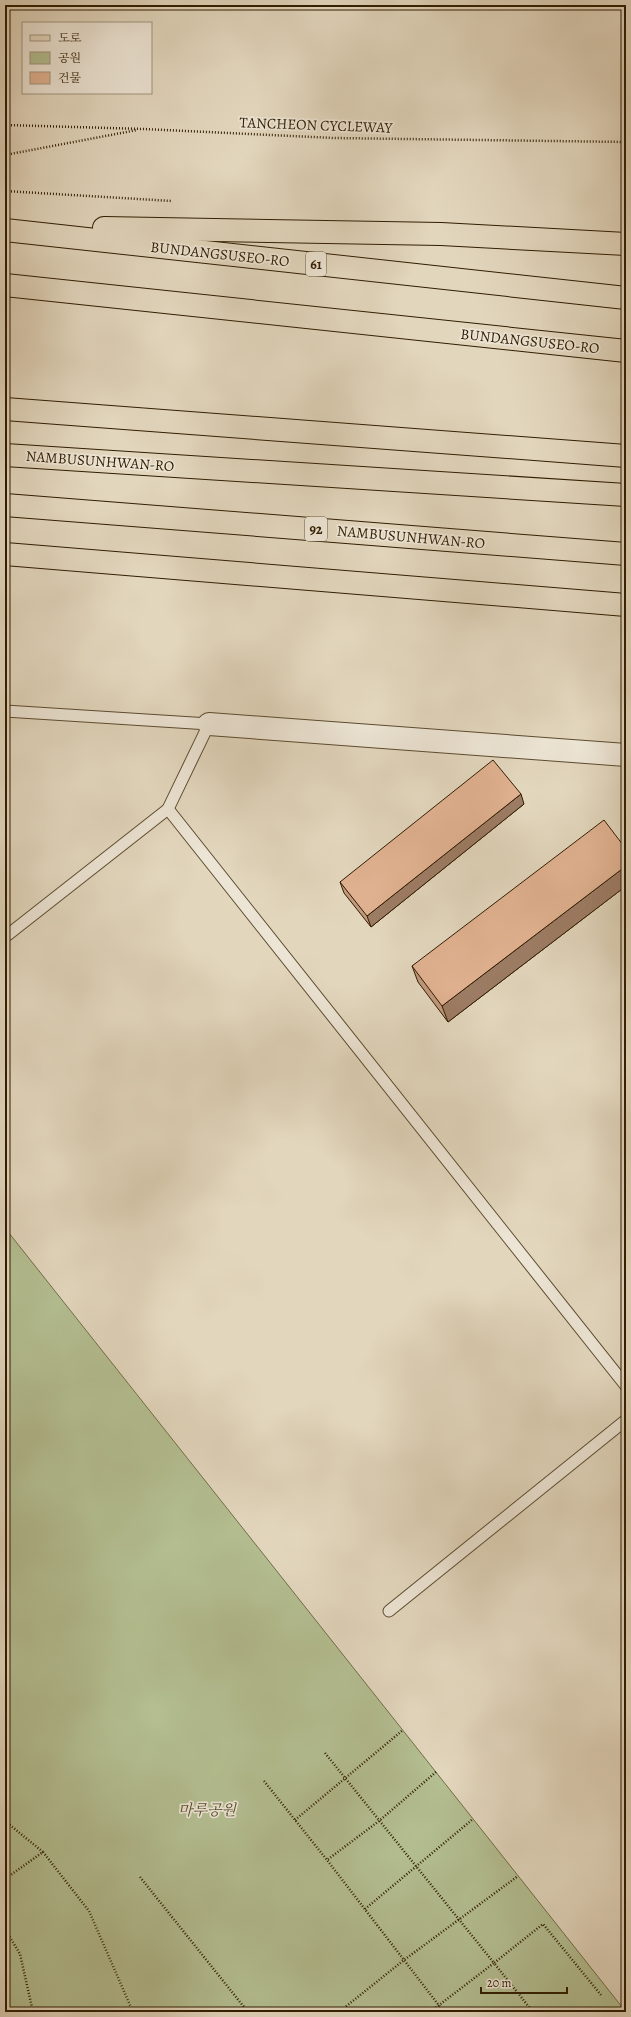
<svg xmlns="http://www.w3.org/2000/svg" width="631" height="2017" viewBox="0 0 631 2017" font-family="Alegreya,'Noto Serif KR',serif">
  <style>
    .green { fill: #b3be91; stroke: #726e48 }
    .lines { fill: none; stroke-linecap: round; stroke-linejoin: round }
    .lane-casing { stroke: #5c4b2f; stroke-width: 13 }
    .street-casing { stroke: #5c4b2f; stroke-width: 24 }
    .primary-casing { stroke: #301d00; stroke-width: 24 }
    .highway-casing { stroke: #301d00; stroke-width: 24 }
    .path { stroke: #301d00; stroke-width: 2.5; stroke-dasharray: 1 2; stroke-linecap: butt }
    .lane { stroke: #ece4d4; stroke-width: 11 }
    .street { stroke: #ece4d4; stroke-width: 22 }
    .primary { stroke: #e2d6bd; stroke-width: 22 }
    .highway { stroke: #e2d6bd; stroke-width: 22 }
    .wall { fill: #c1987c; stroke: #301d00 }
    .shaded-wall { fill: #9d7c65; stroke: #301d00 }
    .building { fill: #e0b190; stroke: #301d00 }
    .labels { text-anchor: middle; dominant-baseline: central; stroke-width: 3.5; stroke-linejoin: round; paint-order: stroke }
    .shield { fill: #ece4d4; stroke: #685940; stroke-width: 1 }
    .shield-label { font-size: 14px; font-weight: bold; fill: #301d00 }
    .street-label { font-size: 15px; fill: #301d00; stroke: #ece4d4 }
    .park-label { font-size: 15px; font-style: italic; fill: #574d2c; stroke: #ece4d4 }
  </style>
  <rect width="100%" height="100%" fill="#e2d6bd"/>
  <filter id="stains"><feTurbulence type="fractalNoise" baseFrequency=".005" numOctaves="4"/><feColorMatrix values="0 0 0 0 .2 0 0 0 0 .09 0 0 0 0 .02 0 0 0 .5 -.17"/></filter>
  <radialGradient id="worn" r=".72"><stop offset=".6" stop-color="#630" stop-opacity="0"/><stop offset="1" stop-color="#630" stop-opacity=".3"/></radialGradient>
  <polygon class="green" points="5,1228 626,2012 5,2012"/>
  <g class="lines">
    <g class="lane-casing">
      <g id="lane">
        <polyline points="5,711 209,724 168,809"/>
        <polyline points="5,937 168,809 626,1386"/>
        <polyline points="389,1611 626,1420"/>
      </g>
    </g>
    <g class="street-casing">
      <polyline id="street" points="209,724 626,755"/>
    </g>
    <g class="primary-casing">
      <g id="primary">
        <polyline points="5,409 626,456"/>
        <polyline points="5,455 626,495"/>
        <polyline points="5,505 626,554"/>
      </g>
    </g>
    <g class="highway-casing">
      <g id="highway">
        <polyline points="104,228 441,234 626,244"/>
        <polyline points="5,230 626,298"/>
        <polyline points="5,285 626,351"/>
        <polyline points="5,554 626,605"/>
      </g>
    </g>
    <g class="path">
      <polyline points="5,125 144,129 334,138 626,142"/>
      <polyline points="5,155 137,130"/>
      <polyline points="5,191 172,201"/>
      <polyline points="325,1753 494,1963 430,2012"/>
      <polyline points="436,1772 379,1821 327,1860 444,2012"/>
      <polyline points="264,1781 327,1860"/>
      <polyline points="295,1820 403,1730"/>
      <polyline points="5,1821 43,1852 5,1879"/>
      <polyline points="43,1852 89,1911 133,2012"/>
      <polyline points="140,1877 248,2012"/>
      <polyline points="365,1909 473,1819"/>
      <polyline points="5,1929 20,1954 33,2012"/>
      <polyline points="339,2012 404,1960 518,1876"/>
      <polyline points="533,2012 494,1963 543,1924 601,1995"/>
    </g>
    <use href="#lane" class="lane"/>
    <use href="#street" class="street"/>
    <use href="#primary" class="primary"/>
    <use href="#highway" class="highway"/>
  </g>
  <g class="wall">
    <polygon points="524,804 371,927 344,893 340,882"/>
    <polygon points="626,849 626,886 448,1022 418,982 412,966"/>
  </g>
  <g class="shaded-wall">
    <polygon points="521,794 524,804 371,927 367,916"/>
    <polygon points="626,866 626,886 448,1022 442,1006"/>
  </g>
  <g class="building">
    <polygon points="493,760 521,794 367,916 340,882"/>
    <polygon points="604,820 626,849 626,866 442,1006 412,966"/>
  </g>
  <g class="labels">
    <g class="shield">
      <rect x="306" y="252" width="20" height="24" rx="3"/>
      <rect x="305" y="517" width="22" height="24" rx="3"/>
    </g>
    <g class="shield-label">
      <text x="316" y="264">61</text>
      <text x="316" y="529">92</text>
    </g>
    <g class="street-label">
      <text transform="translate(316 125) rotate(2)">TANCHEON CYCLEWAY</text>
      <text transform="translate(220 254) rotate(6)">BUNDANGSUSEO-RO</text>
      <text transform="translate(530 341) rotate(6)">BUNDANGSUSEO-RO</text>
      <text transform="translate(100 461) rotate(4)">NAMBUSUNHWAN-RO</text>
      <text transform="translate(411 537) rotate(5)">NAMBUSUNHWAN-RO</text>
    </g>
    <g class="park-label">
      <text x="207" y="1810">마루공원</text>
    </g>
  </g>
  <rect width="631" height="2017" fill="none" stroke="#e2d6bd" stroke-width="20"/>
  <rect x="6" y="6" width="619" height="2005" fill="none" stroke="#301d00" stroke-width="2"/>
  <rect x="10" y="10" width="611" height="1997" fill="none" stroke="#301d00"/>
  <rect x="22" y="22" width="130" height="72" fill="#ece4d4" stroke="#a1947f"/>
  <rect x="30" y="35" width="20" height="6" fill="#e2d6bd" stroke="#a1947f"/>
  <text x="58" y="42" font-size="12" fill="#301d00">도로</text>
  <rect x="30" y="52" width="20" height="12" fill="#b3be91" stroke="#a1947f"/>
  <text x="58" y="62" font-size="12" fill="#301d00">공원</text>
  <rect x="30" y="72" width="20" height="12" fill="#e0b190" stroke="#a1947f"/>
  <text x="58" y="82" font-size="12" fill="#301d00">건물</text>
  <path d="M481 1987v6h86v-6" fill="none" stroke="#301d00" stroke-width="2"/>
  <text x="487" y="1987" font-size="12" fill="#301d00" stroke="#ece4d4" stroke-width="3" paint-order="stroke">20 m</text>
  <rect width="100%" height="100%" filter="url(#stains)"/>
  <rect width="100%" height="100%" fill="url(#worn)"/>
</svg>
